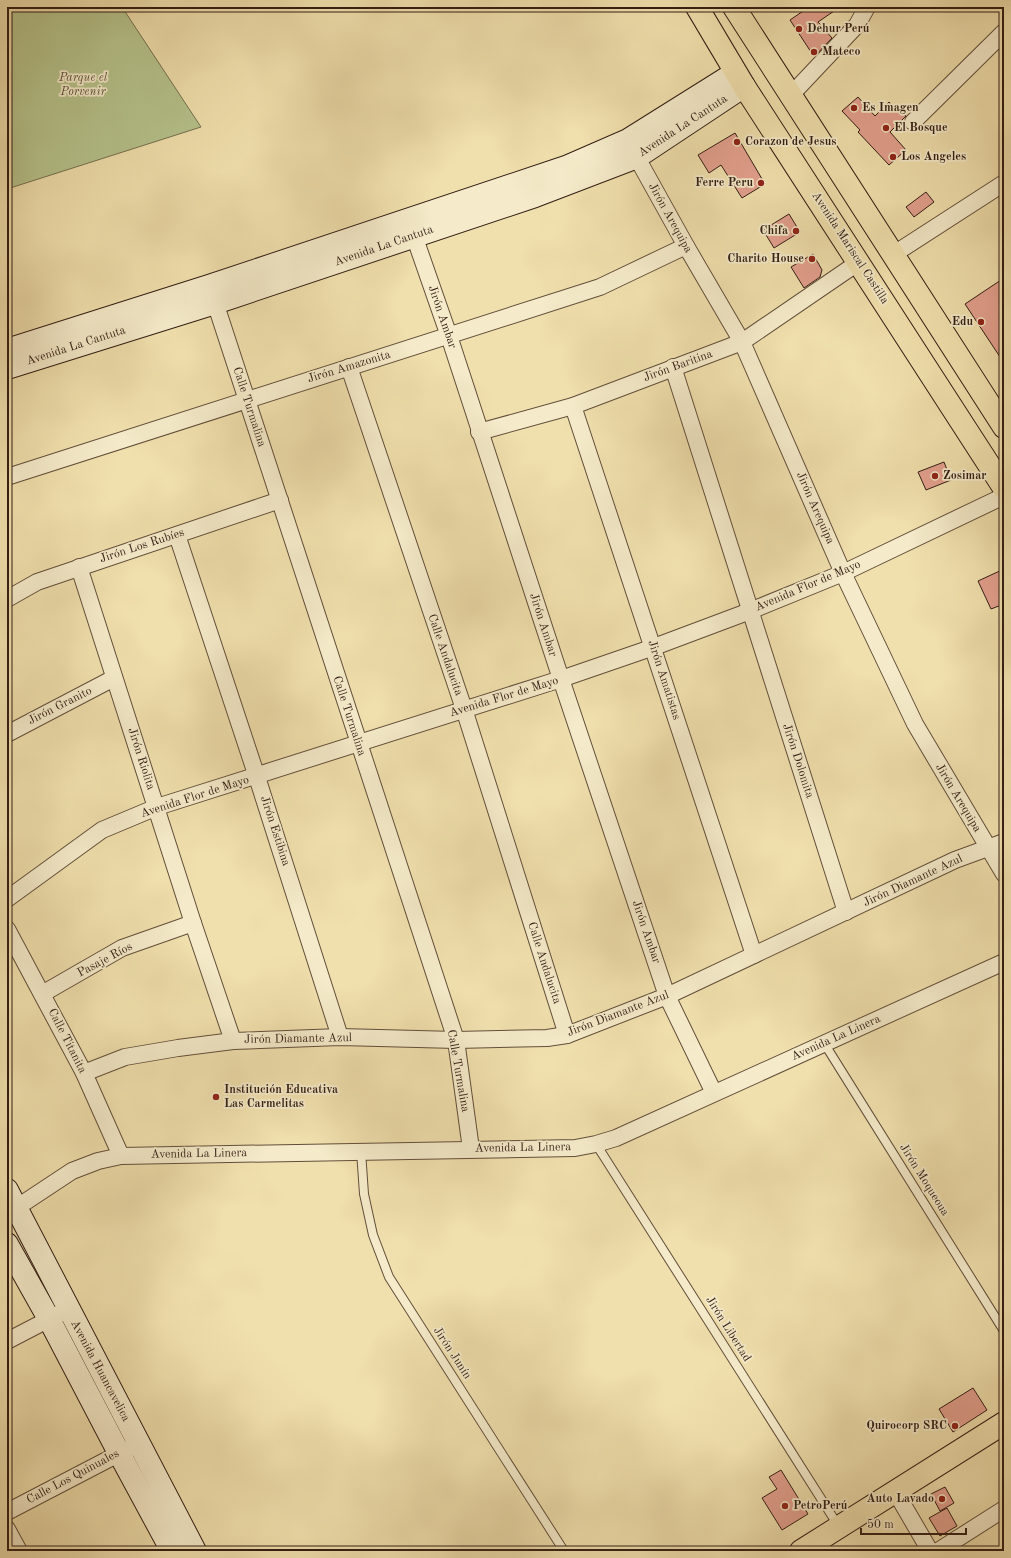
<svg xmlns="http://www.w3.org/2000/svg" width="1011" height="1558" viewBox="0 0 1011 1558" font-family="'Old Standard TT',serif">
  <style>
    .green { fill: #b6c38c; stroke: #747050 }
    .building { fill: #e3a08e; stroke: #321d14 }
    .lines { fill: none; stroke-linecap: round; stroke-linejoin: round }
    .service-casing { stroke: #624e3a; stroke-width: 10 }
    .minor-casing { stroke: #624e3a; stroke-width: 18 }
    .secondary-casing { stroke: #321d14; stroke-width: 24 }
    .trunk-casing { stroke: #321d14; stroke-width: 24 }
    .service { stroke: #f5ebca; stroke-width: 8 }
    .minor { stroke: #f5ebca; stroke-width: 16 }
    .secondary { stroke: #f5ebca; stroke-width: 22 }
    .trunk { stroke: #f0e0ad; stroke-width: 22 }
    .poi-dot { fill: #8f2418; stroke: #f5ebca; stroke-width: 1.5 }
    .labels { text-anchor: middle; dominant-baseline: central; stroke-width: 3.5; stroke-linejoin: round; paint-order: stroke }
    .poi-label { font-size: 12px; font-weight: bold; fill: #321d14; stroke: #f5ebca; text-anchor: start }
    .park-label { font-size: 12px; font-style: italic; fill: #5a4f38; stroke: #f5ebca }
    .street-label { font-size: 12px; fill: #321d14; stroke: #f5ebca }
  </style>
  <rect width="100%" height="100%" fill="#f0e0ad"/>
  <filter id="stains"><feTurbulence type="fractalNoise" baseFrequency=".005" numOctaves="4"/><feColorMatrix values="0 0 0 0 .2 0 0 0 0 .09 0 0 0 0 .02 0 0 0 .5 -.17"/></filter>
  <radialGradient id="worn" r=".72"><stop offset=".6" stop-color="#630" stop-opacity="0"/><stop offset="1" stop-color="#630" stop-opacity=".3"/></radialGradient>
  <polygon class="green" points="7,7 122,7 201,127 7,189"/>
  <g class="building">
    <polygon points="809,7 840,7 818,22 832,38 815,56 811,52 790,20"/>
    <polygon points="858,97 875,116 889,102 896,110 898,108 906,116 890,132 906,150 889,165 858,132 860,130 842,111"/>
    <polygon points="735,133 765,184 742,198 721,165 709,173 698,155"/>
    <polygon points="926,192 934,202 914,217 906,207"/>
    <polygon points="789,214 800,232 774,248 763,230"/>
    <polygon points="813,254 822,270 820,277 804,288 791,267"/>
    <polygon points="1004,278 1004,363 965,304"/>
    <polygon points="944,462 951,480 926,490 918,472"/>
    <polygon points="1004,569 1004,604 991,609 978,581"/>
    <polygon points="973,1388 987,1410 953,1432 939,1409"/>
    <polygon points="781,1470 808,1514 782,1530 762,1498 777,1489 769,1477"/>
    <polygon points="945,1487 954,1503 940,1511 931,1494"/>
    <polygon points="947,1508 957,1526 940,1536 929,1518"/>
  </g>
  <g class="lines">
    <g class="service-casing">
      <g id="service">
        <polyline points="824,1043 1004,1331"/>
        <polyline points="596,1144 839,1527"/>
        <polyline points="361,1151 364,1194 373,1235 389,1277 564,1551"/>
      </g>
    </g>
    <g class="minor-casing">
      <g id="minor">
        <polyline points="790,96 857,25 867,7"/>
        <polyline points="913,122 1004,32"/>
        <polyline points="631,147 686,246 742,342 843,573 915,724 1004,874"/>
        <polyline points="411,227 449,336 561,679 667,996 714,1093"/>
        <polyline points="894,254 1004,183"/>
        <polyline points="212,293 456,1040 471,1149"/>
        <polyline points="349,367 464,709 567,1035"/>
        <polyline points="673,367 846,912"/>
        <polyline points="573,406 754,955"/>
        <polyline points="479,432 573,406 742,342 859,262"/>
        <polyline points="7,477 600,287 686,246"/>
        <polyline points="177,535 257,777 340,1037"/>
        <polyline points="79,567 193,923 233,1041"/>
        <polyline points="7,599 37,582 280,500"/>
        <polyline points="7,734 114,678"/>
        <polyline points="7,899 102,830 157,807 561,679 654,647 750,611 843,573 1004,496"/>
        <polyline points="7,929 84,1073 121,1156"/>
        <polyline points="42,994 122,948 193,923"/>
        <polyline points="84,1073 125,1057 178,1048 233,1041 340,1037 456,1040 547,1038 567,1035 667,996 955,860 1004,842"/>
        <polyline points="7,1214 72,1171 98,1161 121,1156 575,1148 596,1144 616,1138 1004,962"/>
        <polyline points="7,1341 59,1314"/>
        <polyline points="895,1491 930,1551"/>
        <polyline points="7,1512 128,1449"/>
        <polyline points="7,1529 19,1551"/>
        <polyline points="938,1551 1004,1509"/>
      </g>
    </g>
    <g class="secondary-casing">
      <g id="secondary">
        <polyline points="7,350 209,286 566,167 628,140 735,73"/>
        <polyline points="7,368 215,303 535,196 637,157 744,86"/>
        <polyline points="7,1190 195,1551"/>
        <polyline points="7,1244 49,1319 119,1453 172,1551"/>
      </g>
    </g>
    <g class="trunk-casing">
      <g id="trunk">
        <polyline points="697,7 744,86 1004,488"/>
        <polyline points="734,7 1004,427"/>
        <polyline points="801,1551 1004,1423"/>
      </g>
    </g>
    <use href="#service" class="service"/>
    <use href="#minor" class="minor"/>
    <use href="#secondary" class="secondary"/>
    <use href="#trunk" class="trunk"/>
  </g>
  <g class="poi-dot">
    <circle cx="799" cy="29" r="4"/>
    <circle cx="814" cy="52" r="4"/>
    <circle cx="854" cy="108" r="4"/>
    <circle cx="886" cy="128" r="4"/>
    <circle cx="737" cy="142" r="4"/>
    <circle cx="893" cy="157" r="4"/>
    <circle cx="761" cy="183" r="4"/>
    <circle cx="796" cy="231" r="4"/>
    <circle cx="812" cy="259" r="4"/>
    <circle cx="981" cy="322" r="4"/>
    <circle cx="935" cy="476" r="4"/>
    <circle cx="216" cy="1097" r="4"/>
    <circle cx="955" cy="1426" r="4"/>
    <circle cx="942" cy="1499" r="4"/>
    <circle cx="785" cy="1506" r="4"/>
  </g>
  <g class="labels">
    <g class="poi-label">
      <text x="807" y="29">Dehur Perú</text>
      <text x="822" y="52">Mateco</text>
      <text x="862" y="108">Es Imagen</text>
      <text x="894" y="128">El Bosque</text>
      <text x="745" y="142">Corazon de Jesus</text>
      <text x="901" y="157">Los Angeles</text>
      <text x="753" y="183" text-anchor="end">Ferre Peru</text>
      <text x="788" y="231" text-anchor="end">Chifa</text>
      <text x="804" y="259" text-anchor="end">Charito House</text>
      <text x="973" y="322" text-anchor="end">Edu</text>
      <text x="943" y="476">Zosimar</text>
      <text x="224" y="1090">Institución Educativa<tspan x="224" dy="14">Las Carmelitas</tspan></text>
      <text x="947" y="1426" text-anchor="end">Quirocorp SRC</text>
      <text x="934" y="1499" text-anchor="end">Auto Lavado</text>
      <text x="793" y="1506">PetroPerú</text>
    </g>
    <g class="park-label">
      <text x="83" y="78">Parque el<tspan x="83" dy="14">Porvenir</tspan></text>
    </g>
    <g class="street-label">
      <text transform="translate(683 126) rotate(-33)">Avenida La Cantuta</text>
      <text transform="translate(670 218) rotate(61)">Jirón Arequipa</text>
      <text transform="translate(384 246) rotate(-19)">Avenida La Cantuta</text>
      <text transform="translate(850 248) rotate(57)">Avenida Mariscal Castilla</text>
      <text transform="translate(442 317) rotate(71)">Jirón Ambar</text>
      <text transform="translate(76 346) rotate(-18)">Avenida La Cantuta</text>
      <text transform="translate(678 366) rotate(-20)">Jirón Baritina</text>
      <text transform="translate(349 367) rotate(-17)">Jirón Amazonita</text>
      <text transform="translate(249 407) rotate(72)">Calle Turmalina</text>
      <text transform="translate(815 508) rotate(66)">Jirón Arequipa</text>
      <text transform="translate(142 546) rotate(-18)">Jirón Los Rubíes</text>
      <text transform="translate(808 586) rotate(-23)">Avenida Flor de Mayo</text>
      <text transform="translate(543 625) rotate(72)">Jirón Ambar</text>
      <text transform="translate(445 655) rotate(71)">Calle Andalucita</text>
      <text transform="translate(664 680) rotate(72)">Jirón Amatistas</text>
      <text transform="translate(504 697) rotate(-17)">Avenida Flor de Mayo</text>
      <text transform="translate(60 706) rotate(-27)">Jirón Granito</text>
      <text transform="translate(349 716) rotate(72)">Calle Turmalina</text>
      <text transform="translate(141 759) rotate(72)">Jirón Riolita</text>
      <text transform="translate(798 761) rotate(72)">Jirón Dolomita</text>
      <text transform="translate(195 797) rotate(-18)">Avenida Flor de Mayo</text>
      <text transform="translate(958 798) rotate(59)">Jirón Arequipa</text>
      <text transform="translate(275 831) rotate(72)">Jirón Estibina</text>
      <text transform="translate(913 881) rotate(-25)">Jirón Diamante Azul</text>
      <text transform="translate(646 932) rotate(71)">Jirón Ambar</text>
      <text transform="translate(105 960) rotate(-28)">Pasaje Ríos</text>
      <text transform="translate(544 963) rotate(72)">Calle Andalucita</text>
      <text transform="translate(618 1014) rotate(-21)">Jirón Diamante Azul</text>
      <text transform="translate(836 1038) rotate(-24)">Avenida La Linera</text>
      <text transform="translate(298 1039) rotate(-1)">Jirón Diamante Azul</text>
      <text transform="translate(67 1041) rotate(63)">Calle Titanita</text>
      <text transform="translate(458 1071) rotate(80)">Calle Turmalina</text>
      <text transform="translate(523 1148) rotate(-1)">Avenida La Linera</text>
      <text transform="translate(199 1154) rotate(-1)">Avenida La Linera</text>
      <text transform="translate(924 1180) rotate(58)">Jirón Moqueoua</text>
      <text transform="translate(728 1329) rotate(58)">Jirón Libertad</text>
      <text transform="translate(452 1353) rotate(57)">Jirón Junín</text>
      <text transform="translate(100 1371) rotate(62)">Avenida Huancavelica</text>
      <text transform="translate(73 1477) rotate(-28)">Calle Los Quinuales</text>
    </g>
  </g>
  <rect width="1011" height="1558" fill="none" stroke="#f0e0ad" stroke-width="24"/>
  <rect x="8" y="8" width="995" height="1542" fill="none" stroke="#321d14" stroke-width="2"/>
  <rect x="12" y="12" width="987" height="1534" fill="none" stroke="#321d14"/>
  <path d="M861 1528v6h105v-6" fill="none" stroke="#321d14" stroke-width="2"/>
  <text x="867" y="1528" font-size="12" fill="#321d14" stroke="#f5ebca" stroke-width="3" paint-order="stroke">50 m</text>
  <rect width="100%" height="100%" filter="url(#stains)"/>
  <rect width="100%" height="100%" fill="url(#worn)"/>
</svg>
